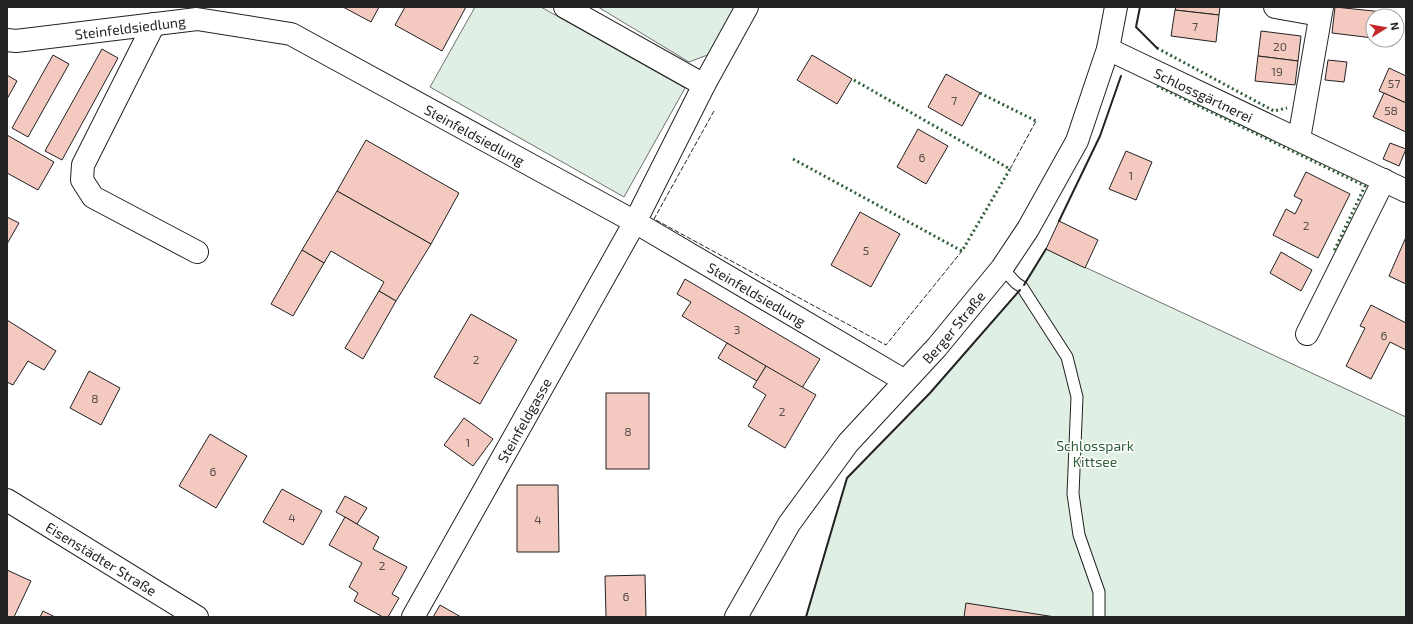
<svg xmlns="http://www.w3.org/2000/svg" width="1413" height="624" viewBox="0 0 1413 624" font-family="'Exo 2',sans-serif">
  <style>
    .green { fill: #e0efe3; stroke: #6f6f6f }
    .building { fill: #f3c9c0; stroke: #222 }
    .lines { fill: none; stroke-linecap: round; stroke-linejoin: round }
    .lane-casing { stroke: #222; stroke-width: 13 }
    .street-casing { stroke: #222; stroke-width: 24 }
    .primary-casing { stroke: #222; stroke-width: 24 }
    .lane { stroke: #fff; stroke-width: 11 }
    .street { stroke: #fff; stroke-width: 22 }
    .primary { stroke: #fff; stroke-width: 22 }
    .hedge { stroke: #2f5e38; stroke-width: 3; stroke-dasharray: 2 3; stroke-linecap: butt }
    .fence { stroke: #222; stroke-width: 1; stroke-dasharray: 5 2; stroke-linecap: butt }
    .wall { stroke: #222; stroke-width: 2 }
    .labels { text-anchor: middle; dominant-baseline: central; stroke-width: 3; stroke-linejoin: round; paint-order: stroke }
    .number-label { font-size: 12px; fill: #564c4a }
    .street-label { font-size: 14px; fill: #222; stroke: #fff }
    .park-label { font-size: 14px; fill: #2f5e38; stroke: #fff }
  </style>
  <rect width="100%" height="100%" fill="#fff"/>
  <g class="green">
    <polygon points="475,7 541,7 685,88 624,197 430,87"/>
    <polygon points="598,7 737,7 710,54 689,62"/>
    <polygon points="1046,249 1406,417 1406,617 806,617 847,478 930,393 1022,287"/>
  </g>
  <g class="building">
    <polygon points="343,7 379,7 371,22"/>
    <polygon points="405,7 466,7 442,51 395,25"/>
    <polygon points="1176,7 1220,7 1219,15 1175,10"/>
    <polygon points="1335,7 1383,12 1383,16 1373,16 1373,38 1332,33"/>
    <polygon points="1175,10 1219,15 1216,42 1171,36"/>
    <polygon points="1261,31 1301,36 1298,61 1258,56"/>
    <polygon points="102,49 118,58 62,160 45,151"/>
    <polygon points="53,55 69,64 28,137 12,128"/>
    <polygon points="812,55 852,79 837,104 797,80"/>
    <polygon points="1258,56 1298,61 1295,85 1255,81"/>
    <polygon points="1328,60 1347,62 1344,82 1325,80"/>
    <polygon points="1389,68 1406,76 1406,103 1379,91"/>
    <polygon points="946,74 980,93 962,126 928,107"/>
    <polygon points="7,75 17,81 7,99"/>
    <polygon points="1384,93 1406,103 1406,132 1373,117"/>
    <polygon points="918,129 948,146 926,184 897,167"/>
    <polygon points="7,135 54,162 38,190 7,173"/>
    <polygon points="366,140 459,193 431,244 337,191"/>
    <polygon points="1390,143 1406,149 1399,166 1383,159"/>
    <polygon points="1126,151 1152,162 1136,200 1109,189"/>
    <polygon points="1306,172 1350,194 1318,258 1273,235 1286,209 1295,214 1302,200 1294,196"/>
    <polygon points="337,191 431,244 396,301 379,291 384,282 331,251 324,263 302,250"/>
    <polygon points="860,212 900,234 871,287 831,265"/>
    <polygon points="7,217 19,223 7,244"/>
    <polygon points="1059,221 1098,240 1085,268 1046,249"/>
    <polygon points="1406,237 1406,284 1389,276"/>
    <polygon points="302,250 324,263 293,316 271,304"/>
    <polygon points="1281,252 1312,270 1301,291 1270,273"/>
    <polygon points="685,279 820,359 802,388 682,316 691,302 677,294"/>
    <polygon points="379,291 396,301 363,359 345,348"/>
    <polygon points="1371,305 1406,323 1406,350 1390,342 1371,379 1346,366 1365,328 1360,326"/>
    <polygon points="471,314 517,340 480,404 434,377"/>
    <polygon points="7,320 56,351 44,370 28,361 13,385 7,382"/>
    <polygon points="727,343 766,366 757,381 718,358"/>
    <polygon points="766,366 816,395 785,448 748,426 766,395 753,387"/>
    <polygon points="89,371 120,388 101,425 70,408"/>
    <rect x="606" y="393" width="43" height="76"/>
    <polygon points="464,418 493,439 473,466 444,445"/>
    <polygon points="210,434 247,456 216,508 179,486"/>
    <polygon points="517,485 558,485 559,552 517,552"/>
    <polygon points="282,489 322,511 303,545 263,522"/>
    <polygon points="345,496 367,508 357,524 336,512"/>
    <polygon points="345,517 379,537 373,549 407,567 392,594 399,598 388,617 383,617 354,601 358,593 349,587 362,563 329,545"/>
    <polygon points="7,570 31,581 14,617 7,617"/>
    <polygon points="645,575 646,617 606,617 605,576"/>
    <polygon points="966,603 1055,617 964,617"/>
    <polygon points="440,605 461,617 433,617"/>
    <polygon points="43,611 55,617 40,617"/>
  </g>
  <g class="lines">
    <g class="lane-casing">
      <polyline id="lane" points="1002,268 1016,283 1022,287 1067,357 1077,397 1073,494 1079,535 1099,592 1099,617"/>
    </g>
    <g class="street-casing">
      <g id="street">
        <polyline points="565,7 704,85"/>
        <polyline points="1275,7 1320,15"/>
        <polyline points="154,24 83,165 82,180 93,197 197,252"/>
        <path id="s1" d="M 7,40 L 16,41 L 197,19 L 291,34 L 635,222 L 905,381"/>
        <path id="s2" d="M 1108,49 L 1406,191"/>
        <polyline points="1299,139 1322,7"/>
        <polyline points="1307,334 1384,180"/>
        <path id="s3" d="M 413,617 L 635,222 L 704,85 L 747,7"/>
      </g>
    </g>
    <g class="primary-casing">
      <g id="primary">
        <path id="s4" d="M 7,500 L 197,617"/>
        <path id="s5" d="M 736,617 L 789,524 L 848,443 L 937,347 L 1002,268 L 1028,229 L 1077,141 L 1108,49 L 1116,7"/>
      </g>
    </g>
    <use href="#lane" class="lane"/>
    <use href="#street" class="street"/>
    <use href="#primary" class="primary"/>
    <g class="hedge">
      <polyline points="1157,48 1274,111 1287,108"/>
      <polyline points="1157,86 1365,186 1334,251"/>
      <polyline points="980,93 1036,121"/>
      <polyline points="793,159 962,251 1010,169 852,79"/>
    </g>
    <g class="fence">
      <polyline points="714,111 654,219 886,345 962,251"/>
      <polyline points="1010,169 1036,121"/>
    </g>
    <g class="wall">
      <polyline points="1140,7 1136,27 1157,48"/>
      <polyline points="1059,221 1100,136 1121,76"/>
      <polyline points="1024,285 1046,249"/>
      <polyline points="806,617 847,478 930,393 1020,290"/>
    </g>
  </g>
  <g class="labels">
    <g class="number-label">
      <text x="1195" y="26">7</text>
      <text x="1280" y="46">20</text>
      <text x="1277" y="71">19</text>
      <text x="1394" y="83">57</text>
      <text x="954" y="100">7</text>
      <text x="1391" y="110">58</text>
      <text x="922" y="157">6</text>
      <text x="1131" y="175">1</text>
      <text x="1306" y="225">2</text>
      <text x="866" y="250">5</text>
      <text x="737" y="329">3</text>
      <text x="1384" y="335">6</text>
      <text x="476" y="359">2</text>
      <text x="95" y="398">8</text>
      <text x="782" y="411">2</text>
      <text x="628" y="431">8</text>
      <text x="468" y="442">1</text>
      <text x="213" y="471">6</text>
      <text x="292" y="517">4</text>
      <text x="538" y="519">4</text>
      <text x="382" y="565">2</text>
      <text x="626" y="596">6</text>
    </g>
    <g class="street-label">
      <text stroke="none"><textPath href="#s1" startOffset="124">Steinfeldsiedlung</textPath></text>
      <text stroke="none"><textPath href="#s2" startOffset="106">Schlossgärtnerei</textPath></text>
      <text stroke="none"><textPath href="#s1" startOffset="496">Steinfeldsiedlung</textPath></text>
      <text stroke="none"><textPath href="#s1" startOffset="820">Steinfeldsiedlung</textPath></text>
      <text stroke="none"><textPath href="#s5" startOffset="364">Berger Straße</textPath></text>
      <text stroke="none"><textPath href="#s3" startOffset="226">Steinfeldgasse</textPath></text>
      <text stroke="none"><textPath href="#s4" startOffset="111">Eisenstädter Straße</textPath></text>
    </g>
    <g class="park-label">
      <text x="1095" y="445">Schlosspark<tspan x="1095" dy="16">Kittsee</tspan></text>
    </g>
  </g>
  <rect width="1413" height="624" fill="none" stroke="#222222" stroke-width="16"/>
  <g transform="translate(1385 28) rotate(79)"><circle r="19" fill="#ffffff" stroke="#a7a7a7"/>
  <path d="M0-3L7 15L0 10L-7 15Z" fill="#c62828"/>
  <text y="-6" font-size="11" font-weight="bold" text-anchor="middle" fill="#222222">N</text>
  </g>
</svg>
